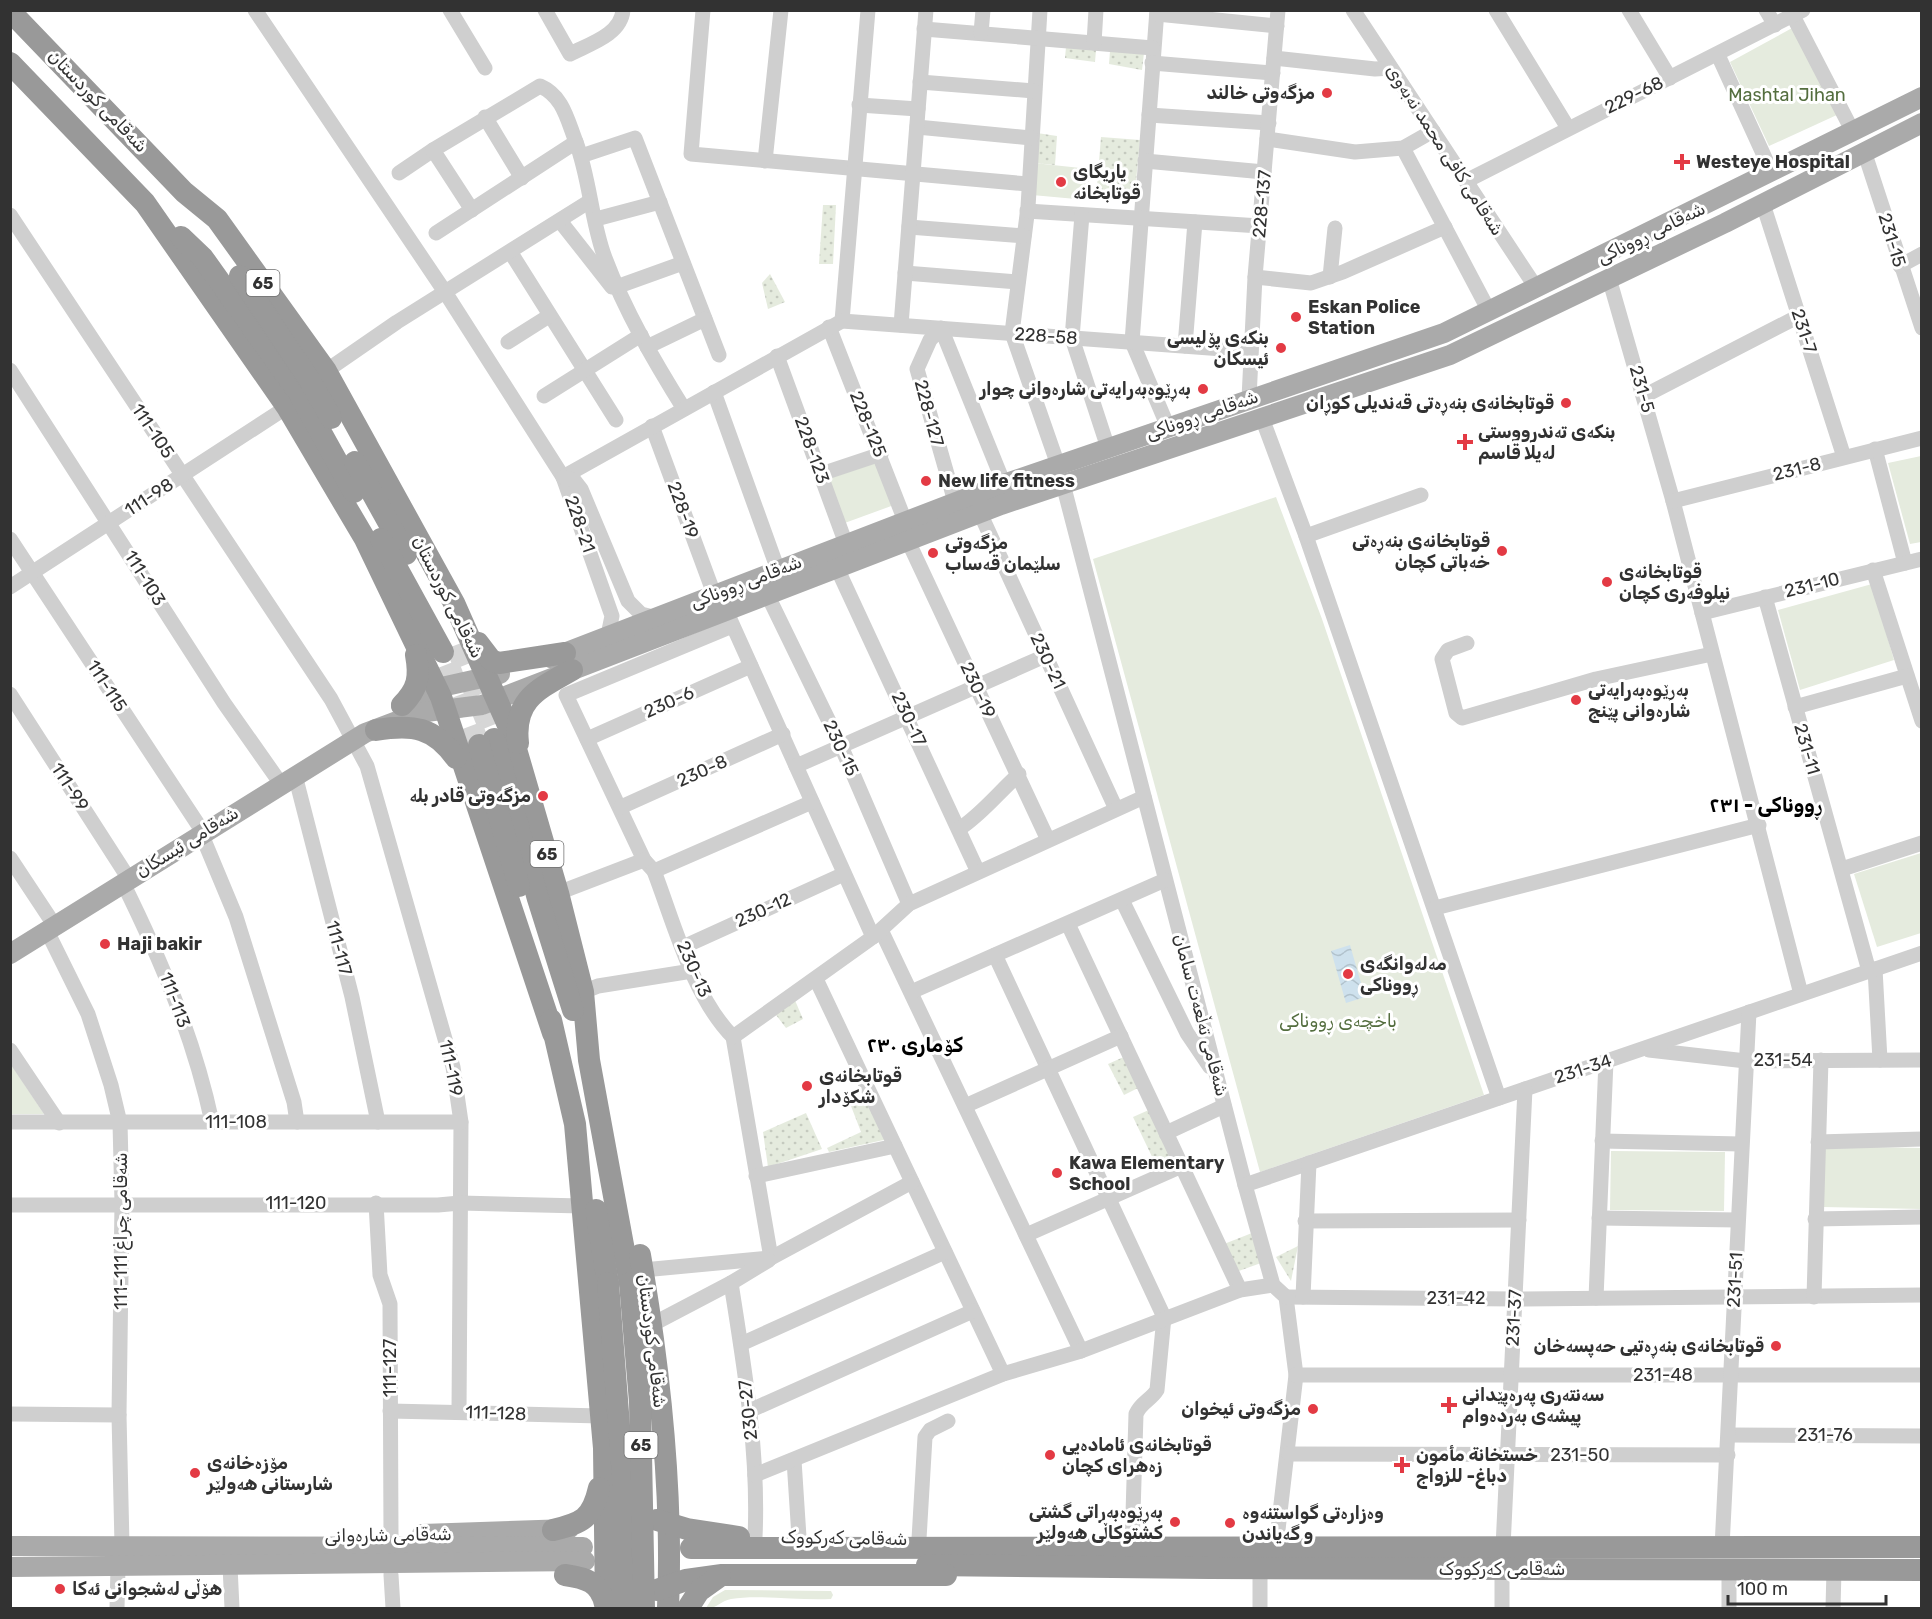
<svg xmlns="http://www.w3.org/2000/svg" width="1932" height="1619" viewBox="0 0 1932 1619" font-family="Rubik,'Noto Naskh Arabic',sans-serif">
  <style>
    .grass { fill: url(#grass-dots) }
    .park { fill: #e5ebde }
    .water { fill: url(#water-waves) }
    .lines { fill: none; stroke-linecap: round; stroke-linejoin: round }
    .highway-tunnel { stroke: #d6d6d6; stroke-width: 22; stroke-dasharray: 22 11; stroke-linecap: butt }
    .minor { stroke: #cfcfcf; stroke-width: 15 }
    .major { stroke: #aaa; stroke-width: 20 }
    .highway { stroke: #999; stroke-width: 22 }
    .highway-bridge { stroke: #999; stroke-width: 22 }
    .poi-dot { fill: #e33a44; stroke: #fff; stroke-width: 2 }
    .labels { text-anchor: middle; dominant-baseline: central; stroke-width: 6; stroke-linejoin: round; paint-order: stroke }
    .shield { fill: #fff; stroke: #707070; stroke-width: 1.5 }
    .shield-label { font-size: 16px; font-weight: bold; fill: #323232 }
    .poi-label { font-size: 18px; font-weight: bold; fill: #323232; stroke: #fff; text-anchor: start }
    .street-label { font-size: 18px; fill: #323232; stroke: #fff }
    .park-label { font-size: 18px; fill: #546e3f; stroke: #fff }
    .neighbourhood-label { font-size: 20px; font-weight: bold; fill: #000; stroke: #fff }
  </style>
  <defs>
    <pattern id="grass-dots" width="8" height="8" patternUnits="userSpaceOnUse" patternTransform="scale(1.5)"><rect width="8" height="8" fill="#e5ebde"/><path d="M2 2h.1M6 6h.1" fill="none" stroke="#c5cabf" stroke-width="1.8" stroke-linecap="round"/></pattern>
    <pattern id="water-waves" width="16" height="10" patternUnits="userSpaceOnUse" patternTransform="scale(1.5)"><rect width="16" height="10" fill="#cee1ed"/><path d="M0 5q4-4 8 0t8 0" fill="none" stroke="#b1c2cc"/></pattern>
  </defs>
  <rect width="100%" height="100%" fill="#fff"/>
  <g class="grass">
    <polygon points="1066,47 1096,50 1095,62 1065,58"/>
    <polygon points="1110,51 1144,53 1142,70 1109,64"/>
    <polygon points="1037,133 1057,136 1055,165 1034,163"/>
    <polygon points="1101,137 1140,140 1134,202 1096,199"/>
    <polygon points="823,205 836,205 833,264 819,264"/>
    <polygon points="770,274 785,302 768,309 762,283"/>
    <polygon points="794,998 803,1019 786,1028 773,1011"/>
    <polygon points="1126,1056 1142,1086 1124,1095 1108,1064"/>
    <polygon points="865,1097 888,1139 829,1152 827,1148 861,1132 851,1106"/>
    <polygon points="1151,1109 1174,1155 1156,1165 1133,1117"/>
    <polygon points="806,1113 822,1149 768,1167 763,1132"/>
    <polygon points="1252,1233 1261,1263 1236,1272 1224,1244"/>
    <polygon points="1298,1246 1291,1281 1276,1257"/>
  </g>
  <g class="park">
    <polygon points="1794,27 1839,114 1769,146 1730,62"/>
    <polygon points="1034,163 1090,169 1087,200 1032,195"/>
    <polygon points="1921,456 1921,542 1910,544 1888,463"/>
    <polygon points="879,457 894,505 842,524 826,475"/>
    <polygon points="1276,497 1322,619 1484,1095 1260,1172 1093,559"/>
    <polygon points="1872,584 1894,660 1800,690 1778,610"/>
    <polygon points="1921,853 1921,933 1877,947 1854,874"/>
    <polygon points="11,1064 44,1114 11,1114"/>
    <polygon points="1825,1146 1921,1148 1921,1209 1823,1207"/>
    <polygon points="1611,1151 1725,1152 1724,1211 1610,1210"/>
    <path d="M 725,1590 L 831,1591 L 833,1595 L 831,1599 C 800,1601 759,1594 731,1599 C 720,1601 717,1609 706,1608 L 713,1597 Z"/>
  </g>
  <polygon class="water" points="1350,945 1365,997 1346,1003 1331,951"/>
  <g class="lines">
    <g class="highway-tunnel">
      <polyline points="456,645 494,739"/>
      <polyline points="448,664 479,745"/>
      <polyline points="625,1561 691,1561"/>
    </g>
    <g class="minor">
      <polyline points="255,10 445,292 563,477 612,616 608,635"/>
      <polyline points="450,10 485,68"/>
      <path d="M 545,10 L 570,54 C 589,44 621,35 623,10"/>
      <polyline points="703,10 691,154 1028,184"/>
      <polyline points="1040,10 1028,207 1012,333 1058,465"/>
      <polyline points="1157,10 1132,342 1168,427"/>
      <polyline points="1353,10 1537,289"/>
      <polyline points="1496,10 1568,128"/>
      <polyline points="1629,10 1670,78"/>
      <polyline points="1766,10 1775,25"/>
      <polyline points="1157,14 1277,26"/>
      <polyline points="1793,16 1853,132"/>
      <polyline points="924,29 1153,48"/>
      <polyline points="981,33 983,10"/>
      <polyline points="1094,43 1096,10"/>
      <polyline points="1718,55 1771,171"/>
      <polyline points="1274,58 1375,69 1391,68"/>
      <polyline points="1152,63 1273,73"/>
      <polyline points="920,82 1034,91"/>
      <polyline points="859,105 918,109"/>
      <polyline points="1149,115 1269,123"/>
      <polyline points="485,117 522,178"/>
      <polyline points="917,127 1031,138"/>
      <polyline points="1267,139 1355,152 1403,148 1433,131"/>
      <polyline points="1403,148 1489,311"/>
      <polyline points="1864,151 1922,328"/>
      <polyline points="581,156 635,138 719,355"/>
      <polyline points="765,161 781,10"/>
      <polyline points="1145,161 1264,172"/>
      <polyline points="399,173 433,150"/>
      <polyline points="1466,181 1803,10"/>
      <polyline points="1763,204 1844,457"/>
      <path d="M 472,210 L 433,150 L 540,86 C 563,96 567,119 576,142 C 590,179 591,221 605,258 C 625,311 654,361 684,409"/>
      <polyline points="1027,211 1260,226"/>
      <polyline points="10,215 331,699 367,766 453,1067 461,1122 459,1412"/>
      <polyline points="1082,215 1072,338 1108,448"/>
      <polyline points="596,219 660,202"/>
      <polyline points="560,221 612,287"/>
      <polyline points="909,227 1024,236"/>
      <polyline points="436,233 576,142"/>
      <polyline points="511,253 616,420"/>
      <polyline points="1900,266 1922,254"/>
      <polyline points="905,273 1018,282"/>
      <polyline points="1255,277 1311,283 1343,272 1445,227"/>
      <polyline points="1330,277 1335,228"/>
      <polyline points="1609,278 1673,501 1801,994"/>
      <polyline points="619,286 683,263"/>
      <polyline points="842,321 868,10"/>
      <polyline points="901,325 926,10"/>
      <polyline points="829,327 905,521"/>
      <polyline points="508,342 549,316"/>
      <polyline points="1185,346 1195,222"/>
      <polyline points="647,347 705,319"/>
      <polyline points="777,356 846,544"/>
      <polyline points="10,370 224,703 281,784"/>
      <polyline points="326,371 397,322 590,201"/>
      <polyline points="714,392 778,570"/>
      <polyline points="544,396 641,335"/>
      <polyline points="1644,396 1799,316"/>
      <polyline points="1249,398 1255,277 1278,10"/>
      <polyline points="1262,418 1306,536 1499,1098"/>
      <polyline points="652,426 714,594"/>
      <polyline points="1875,449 1905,563"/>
      <polyline points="821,474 881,454"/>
      <polyline points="563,477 842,321 1250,351"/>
      <polyline points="563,477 574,480 581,489 628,601 641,614 653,617"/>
      <polyline points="1063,484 1245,1185 1273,1285 1286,1297 1296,1375 1276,1547"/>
      <polyline points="1673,501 1922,438"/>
      <polyline points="955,502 917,369 930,340 941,328 1004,484"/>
      <polyline points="980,513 1116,809"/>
      <polyline points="1306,536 1421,495"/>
      <polyline points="10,539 203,832"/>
      <polyline points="908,541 1048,840"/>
      <polyline points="837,568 978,872"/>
      <polyline points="1873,570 1922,721"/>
      <polyline points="10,587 287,407"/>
      <polyline points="767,594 841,746 909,904"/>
      <polyline points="1765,597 1869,971"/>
      <polyline points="1702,613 1922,559"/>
      <polyline points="729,617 873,937"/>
      <path d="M 732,626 L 566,695 L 644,860 L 654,871 C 674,923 693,997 733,1037 L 771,1258"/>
      <polyline points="1467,643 1448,650 1442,659 1456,713 1462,718 1596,679 1712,654"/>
      <polyline points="10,694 129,879"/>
      <polyline points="1795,707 1907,676"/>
      <polyline points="587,739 751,666"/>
      <polyline points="796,766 1045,656"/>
      <polyline points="295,775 352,997 378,1122"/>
      <polyline points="621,807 783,734"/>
      <path d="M 959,829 C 981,815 999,792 1019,774"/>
      <polyline points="201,833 236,917 294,1102 297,1122"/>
      <polyline points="10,858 55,926"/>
      <polyline points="1842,869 1922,843"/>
      <polyline points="654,871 812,802"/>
      <path d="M 123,883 C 161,960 194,1038 212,1122"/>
      <polyline points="558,893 644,860"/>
      <polyline points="1122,900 1187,1033 1210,1067"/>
      <polyline points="1435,908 1759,825"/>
      <polyline points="1068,924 1240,1290"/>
      <polyline points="881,930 1081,1351"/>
      <polyline points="47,931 88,1014 111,1085 120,1123 122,1203 119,1415 122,1545"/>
      <polyline points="683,947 844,874"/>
      <path d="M 995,955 L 1164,1317 L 1157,1390 C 1151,1400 1141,1402 1136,1414 L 1132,1547"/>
      <polyline points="1875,969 1880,1060"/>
      <polyline points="816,979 1003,1374"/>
      <polyline points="583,992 598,986 692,971"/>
      <polyline points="911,992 1165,880"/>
      <polyline points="733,1037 873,937 909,904 1144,797"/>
      <polyline points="10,1050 59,1123"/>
      <polyline points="1649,1050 1746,1061 1922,1060"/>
      <polyline points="965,1106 1121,1036"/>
      <polyline points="10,1122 461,1122"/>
      <polyline points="1166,1133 1224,1106"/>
      <polyline points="1602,1141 1741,1144"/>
      <polyline points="1818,1142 1922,1139"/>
      <polyline points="756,1176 895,1146"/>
      <polyline points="1245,1185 1922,953"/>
      <polyline points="376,1203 380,1275 390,1304 391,1535"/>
      <polyline points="10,1205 438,1205 460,1203 582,1206"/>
      <polyline points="1599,1218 1738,1220"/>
      <polyline points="1815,1219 1922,1217"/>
      <polyline points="1305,1221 1519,1220"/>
      <polyline points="1026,1235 1182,1166"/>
      <polyline points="643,1270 771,1258 912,1182"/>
      <path d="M 731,1283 C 744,1366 759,1452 755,1537"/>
      <polyline points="1286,1297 1515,1299 1922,1295"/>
      <polyline points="1303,1297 1309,1163"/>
      <polyline points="1814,1297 1821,1060"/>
      <polyline points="1596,1298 1606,1061"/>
      <polyline points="651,1325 731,1283 769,1260"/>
      <polyline points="741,1344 945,1252"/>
      <polyline points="1296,1375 1922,1375"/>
      <polyline points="390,1411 601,1416"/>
      <polyline points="749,1411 973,1311"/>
      <polyline points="10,1414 119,1415"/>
      <polyline points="1729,1435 1922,1436"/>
      <polyline points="1289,1454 1728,1455"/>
      <polyline points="794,1460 799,1537"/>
      <polyline points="755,1475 1003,1374 1081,1351 1240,1290 1273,1285"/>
      <polyline points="919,1539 925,1437 930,1430 948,1421"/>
      <polyline points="1503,1547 1525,1089"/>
      <polyline points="1722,1547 1749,1012"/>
      <polyline points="230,1566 232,1608"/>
      <polyline points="1729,1569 1729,1608"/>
      <polyline points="391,1575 393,1608"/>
      <polyline points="117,1608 118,1567"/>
      <polyline points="1260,1608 1260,1568"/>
      <polyline points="1502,1608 1502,1569"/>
      <polyline points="1833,1608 1834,1570"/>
    </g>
    <g class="major">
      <polyline points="551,658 995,487 1444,333 1922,97"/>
      <polyline points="401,706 437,688 500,674"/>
      <polyline points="10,954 365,733 418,713 482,705 1001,505 1450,355 1725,223 1922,123"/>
      <polyline points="422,1534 569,1529"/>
      <polyline points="10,1546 583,1547"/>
      <polyline points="10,1567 585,1561"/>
    </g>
    <g class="highway">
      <polyline points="10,11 184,192 217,219 326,371 454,603 511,732 558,893 583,992 589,1060 630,1283"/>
      <polyline points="10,63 145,203 287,407 365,539 441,697 553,1033"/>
      <polyline points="181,237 203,258 299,393 354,492"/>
      <polyline points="240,276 310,381 331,418"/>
      <polyline points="355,462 406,554"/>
      <polyline points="381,539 443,652"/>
      <polyline points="478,643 491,660 499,663 565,653"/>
      <path d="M 402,705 C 418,689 420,677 416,655"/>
      <path d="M 376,730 C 413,724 434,727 456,758"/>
      <polyline points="494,739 538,899 573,1010"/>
      <path d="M 518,743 C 513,699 539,689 572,670"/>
      <polyline points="479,745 519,886"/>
      <polyline points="551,1020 575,1124 604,1448 606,1608"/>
      <polyline points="596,1210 608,1283"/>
      <path d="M 640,1255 C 660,1371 673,1491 668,1608"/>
      <polyline points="657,1520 687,1529 739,1537"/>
      <path d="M 553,1530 C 582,1523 592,1519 599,1488"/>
      <polyline points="691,1548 1922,1547"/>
      <polyline points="927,1565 1209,1568 1922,1570"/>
      <path d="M 565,1575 C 586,1578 600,1582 605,1604"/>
      <polyline points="657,1590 686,1580 722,1575 946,1575"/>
      <polyline points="688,1608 699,1591 720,1576"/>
    </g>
    <g class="highway-bridge">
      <polyline points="608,1283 624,1490 624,1608"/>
      <polyline points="630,1283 640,1402 644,1608"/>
    </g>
  </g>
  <g class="poi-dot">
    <circle cx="1327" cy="93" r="6"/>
    <path d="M1679 153h6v6h6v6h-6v6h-6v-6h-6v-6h6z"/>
    <circle cx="1061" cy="182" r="6"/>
    <circle cx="1296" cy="317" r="6"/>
    <circle cx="1281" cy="348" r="6"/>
    <circle cx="1203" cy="389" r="6"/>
    <circle cx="1566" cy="403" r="6"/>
    <path d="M1462 433h6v6h6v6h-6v6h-6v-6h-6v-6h6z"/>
    <circle cx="926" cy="481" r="6"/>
    <circle cx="1502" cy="551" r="6"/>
    <circle cx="933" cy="553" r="6"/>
    <circle cx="1607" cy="582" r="6"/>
    <circle cx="1576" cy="700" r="6"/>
    <circle cx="543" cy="796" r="6"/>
    <circle cx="105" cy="944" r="6"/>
    <circle cx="1348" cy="974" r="6"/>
    <circle cx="807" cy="1086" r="6"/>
    <circle cx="1057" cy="1173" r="6"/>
    <circle cx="1776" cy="1346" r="6"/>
    <path d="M1446 1396h6v6h6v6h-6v6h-6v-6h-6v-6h6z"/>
    <circle cx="1313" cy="1409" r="6"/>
    <circle cx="1050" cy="1455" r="6"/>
    <path d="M1399 1456h6v6h6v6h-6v6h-6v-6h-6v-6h6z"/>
    <circle cx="195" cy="1473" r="6"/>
    <circle cx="1175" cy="1522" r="6"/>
    <circle cx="1230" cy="1523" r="6"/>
    <circle cx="60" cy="1589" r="6"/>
  </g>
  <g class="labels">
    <g class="shield">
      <rect x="246.5" y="270" width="33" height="26" rx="4.5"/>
      <rect x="530.5" y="841" width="33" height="26" rx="4.5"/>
      <rect x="624.5" y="1432" width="33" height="26" rx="4.5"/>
    </g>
    <g class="shield-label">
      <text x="263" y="283">65</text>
      <text x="547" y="854">65</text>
      <text x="641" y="1445">65</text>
    </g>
    <g class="poi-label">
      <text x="1315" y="93" text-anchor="end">مزگەوتی خالند</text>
      <text x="1696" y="162">Westeye Hospital</text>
      <text x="1073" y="172">یاریگای<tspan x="1073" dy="21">قوتابخانە</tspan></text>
      <text x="1308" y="307">Eskan Police<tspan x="1308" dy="21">Station</tspan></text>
      <text x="1269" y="338" text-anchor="end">بنکەی پۆلیسی<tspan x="1269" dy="21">ئیسکان</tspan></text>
      <text x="1191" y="389" text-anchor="end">بەڕێوەبەرایەتی شارەوانی چوار</text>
      <text x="1554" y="403" text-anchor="end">قوتابخانەی بنەڕەتی قەندیلی کوڕان</text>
      <text x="1478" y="432">بنکەی تەندرووستی<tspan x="1478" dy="21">لەیلا قاسم</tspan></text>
      <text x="938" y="481">New life fitness</text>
      <text x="1490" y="541" text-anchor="end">قوتابخانەی بنەڕەتی<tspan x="1490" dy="21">خەباتی کچان</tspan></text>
      <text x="945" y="543">مزگەوتی<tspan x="945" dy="21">سلێمان قەساب</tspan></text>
      <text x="1619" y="572">قوتابخانەی<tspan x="1619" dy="21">نیلوفەری کچان</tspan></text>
      <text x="1588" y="690">بەڕێوەبەرایەتی<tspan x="1588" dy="21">شارەوانی پێنج</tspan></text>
      <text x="531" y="796" text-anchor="end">مزگەوتی قادر بلە</text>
      <text x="117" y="944">Haji bakir</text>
      <text x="1360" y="964">مەلەوانگەی<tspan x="1360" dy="21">ڕووناکی</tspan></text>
      <text x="819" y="1076">قوتابخانەی<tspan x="819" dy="21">شكۆدار</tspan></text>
      <text x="1069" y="1163">Kawa Elementary<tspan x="1069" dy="21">School</tspan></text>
      <text x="1764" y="1346" text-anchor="end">قوتابخانەی بنەڕەتیی حەپسەخان</text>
      <text x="1462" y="1395">سەنتەری پەرەپێدانی<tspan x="1462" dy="21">پیشەی بەردەوام</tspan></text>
      <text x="1301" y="1409" text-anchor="end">مزگەوتی ئیخوان</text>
      <text x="1062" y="1445">قوتابخانەی ئامادەیی<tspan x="1062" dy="21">زەهرای کچان</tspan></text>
      <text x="1416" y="1455">خستخانة مأمون<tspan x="1416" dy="21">دباغ- للزواج</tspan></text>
      <text x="207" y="1463">مۆزەخانەی<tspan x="207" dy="21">شارستانی هەولێر</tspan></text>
      <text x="1163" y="1512" text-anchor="end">بەڕێوەبەراتی گشتی<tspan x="1163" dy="21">کشتوکاڵی هەولێر</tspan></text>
      <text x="1242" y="1513">وەزارەتی گواستنەوە<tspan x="1242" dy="21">و گەیاندن</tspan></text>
      <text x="72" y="1589">هۆڵی لەشجوانی ئەکا</text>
    </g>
    <g class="street-label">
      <text transform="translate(1634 95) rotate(-26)">229-68</text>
      <text transform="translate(98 101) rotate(46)">شەقامی کوردستان</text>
      <text transform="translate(1445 150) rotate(57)">شەقامی کافی محمد نەبەوی</text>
      <text transform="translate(1262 204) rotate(-85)">228-137</text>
      <text transform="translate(1651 233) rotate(-26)">شەقامی ڕووناکی</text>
      <text transform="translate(1892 240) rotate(73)">231-15</text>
      <text transform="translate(1804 331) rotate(72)">231-7</text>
      <text transform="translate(1046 336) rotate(4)">228-58</text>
      <text transform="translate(1642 389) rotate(74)">231-5</text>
      <text transform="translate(929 413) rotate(75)">228-127</text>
      <text transform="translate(1202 415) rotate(-19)">شەقامی ڕووناکی</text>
      <text transform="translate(868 424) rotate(68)">228-125</text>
      <text transform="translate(153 431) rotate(56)">111-105</text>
      <text transform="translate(812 450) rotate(70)">228-123</text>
      <text transform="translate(1797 469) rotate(-14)">231-8</text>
      <text transform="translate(149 497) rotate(-33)">111-98</text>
      <text transform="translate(683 510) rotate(70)">228-19</text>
      <text transform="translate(580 524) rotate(71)">228-21</text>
      <text transform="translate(145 578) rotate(58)">111-103</text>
      <text transform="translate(746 582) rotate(-21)">شەقامی ڕووناکی</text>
      <text transform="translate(1812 585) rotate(-14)">231-10</text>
      <text transform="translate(448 597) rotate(63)">شەقامی کوردستان</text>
      <text transform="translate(1048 661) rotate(65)">230-21</text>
      <text transform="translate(107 686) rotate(57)">111-115</text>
      <text transform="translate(978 690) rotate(65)">230-19</text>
      <text transform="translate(669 702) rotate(-24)">230-6</text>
      <text transform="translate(909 719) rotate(65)">230-17</text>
      <text transform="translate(841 748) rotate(65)">230-15</text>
      <text transform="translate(1807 749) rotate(74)">231-11</text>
      <text transform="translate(702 771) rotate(-24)">230-8</text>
      <text transform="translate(70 787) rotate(57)">111-99</text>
      <text transform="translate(187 842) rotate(-32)">شەقامی ئیسکان</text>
      <text transform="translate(763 910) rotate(-24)">230-12</text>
      <text transform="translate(339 948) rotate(75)">111-117</text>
      <text transform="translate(694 969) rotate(66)">230-13</text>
      <text transform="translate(175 1000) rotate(70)">111-113</text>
      <text transform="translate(1201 1015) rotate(75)">شەقامی تەڵعەت سامان</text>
      <text x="1783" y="1060">231-54</text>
      <text transform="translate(451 1068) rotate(78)">111-119</text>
      <text transform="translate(1583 1069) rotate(-18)">231-34</text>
      <text x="236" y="1122">111-108</text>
      <text x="296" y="1203">111-120</text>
      <text transform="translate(121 1231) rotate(-90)">شەقامی چراغ 111-111</text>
      <text transform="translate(1735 1280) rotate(-87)">231-51</text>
      <text x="1456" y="1298">231-42</text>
      <text transform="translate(1514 1318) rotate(-87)">231-37</text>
      <text transform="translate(652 1341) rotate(83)">شەقامی کوردستان</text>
      <text transform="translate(390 1368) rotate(-90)">111-127</text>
      <text x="1663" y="1375">231-48</text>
      <text transform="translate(748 1410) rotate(-96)">230-27</text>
      <text transform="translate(496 1413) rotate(2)">111-128</text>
      <text x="1825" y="1435">231-76</text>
      <text x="1580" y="1455">231-50</text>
      <text transform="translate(388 1535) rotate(-1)">شەقامی شارەوانی</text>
      <text transform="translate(844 1538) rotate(1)">شەقامی کەرکووک</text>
      <text x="1502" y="1569">شەقامی کەرکووک</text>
    </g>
    <g class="park-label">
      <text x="1787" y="95">Mashtal Jihan</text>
      <text x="1338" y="1021">باخچەی ڕووناکی</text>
    </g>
    <g class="neighbourhood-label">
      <text x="1766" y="805">ڕووناکی - ٢٣١</text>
      <text x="915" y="1045">کۆماری ٢٣٠</text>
    </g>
  </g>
  <rect width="1932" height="1619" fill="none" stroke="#323232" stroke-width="24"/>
  <path d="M1728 1595v9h158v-9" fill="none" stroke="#323232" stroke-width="3"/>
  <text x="1737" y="1595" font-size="18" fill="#323232" stroke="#ffffff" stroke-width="4.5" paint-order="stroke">100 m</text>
</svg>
